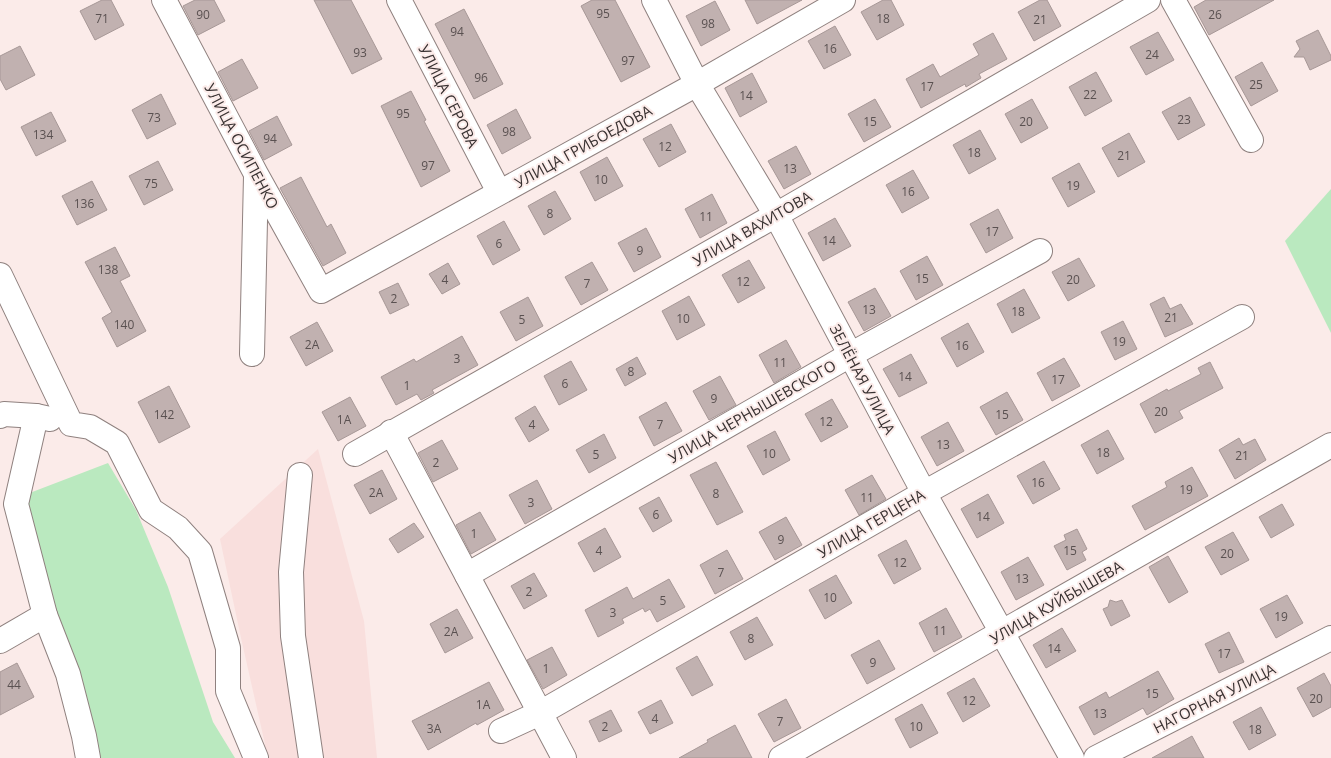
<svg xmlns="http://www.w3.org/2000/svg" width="1331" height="758" viewBox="0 0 1331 758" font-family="'Open Sans',sans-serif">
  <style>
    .built { fill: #f9dfdd }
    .green { fill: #bae9bf }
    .building { fill: #c1b1b0; stroke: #a79897 }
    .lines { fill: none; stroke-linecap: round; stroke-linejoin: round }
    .minor-casing { stroke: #8f817f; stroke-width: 26 }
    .minor { stroke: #fff; stroke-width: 24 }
    .labels { text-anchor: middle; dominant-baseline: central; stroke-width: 4; stroke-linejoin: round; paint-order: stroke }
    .number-label { font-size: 12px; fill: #5a5151 }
    .street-label { font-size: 15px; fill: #383131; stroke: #fbebe9 }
  </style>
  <rect width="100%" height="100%" fill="#fbebe9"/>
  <polygon class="built" points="318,449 364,621 377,758 261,758 265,744 241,638 220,539"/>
  <g class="green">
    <polygon points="1331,189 1331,333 1285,241"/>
    <polygon points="108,463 136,510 168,587 213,722 235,758 92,758 30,529 27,494"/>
  </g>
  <g class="building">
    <polygon points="102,0 111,0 124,25 95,40 80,11"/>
    <polygon points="195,0 214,0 225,21 198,35 183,6"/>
    <polygon points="314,0 351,0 382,59 352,74"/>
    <polygon points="592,0 615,0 650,67 621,82 581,6"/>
    <polygon points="745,0 802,0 757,24"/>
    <polygon points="883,0 891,0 904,25 877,40 861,12"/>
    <polygon points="1040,0 1047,0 1061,26 1034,41 1018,12"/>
    <polygon points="1206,0 1274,0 1209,35 1194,7"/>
    <polygon points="715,1 730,30 701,46 686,16"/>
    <polygon points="464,9 503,84 474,99 435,24"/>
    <polygon points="835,26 851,55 824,69 808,41"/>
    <polygon points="1318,30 1331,56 1331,60 1310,70 1304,57 1294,57 1300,49 1296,41"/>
    <polygon points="1158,32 1174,60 1146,75 1130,47"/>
    <polygon points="993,33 1007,59 979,74 981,78 966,87 965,84 921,108 906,79 933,64 940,77 979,55 973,44"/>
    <polygon points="20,46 35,75 6,90 0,79 0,56"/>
    <polygon points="242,59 258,88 233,101 218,72"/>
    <polygon points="1262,62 1278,91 1251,106 1235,77"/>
    <polygon points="1096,72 1112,101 1085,116 1069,87"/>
    <polygon points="752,73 767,102 740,117 725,88"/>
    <polygon points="411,91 426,120 424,121 450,171 421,187 381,106"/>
    <polygon points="161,94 176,124 147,139 132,110"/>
    <polygon points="1190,97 1205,125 1178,140 1162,112"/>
    <polygon points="875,99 891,127 864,142 848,114"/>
    <polygon points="1032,99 1048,128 1021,143 1005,114"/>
    <polygon points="516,109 531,138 502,154 487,125"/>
    <polygon points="51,112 66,141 36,156 21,127"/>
    <polygon points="277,116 292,145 264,160 249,131"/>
    <polygon points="671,124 686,152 659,167 643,139"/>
    <polygon points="980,130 996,159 969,174 953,145"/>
    <polygon points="1129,133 1145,162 1118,177 1102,148"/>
    <polygon points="796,146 811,174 784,189 768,161"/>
    <polygon points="607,157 623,186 595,201 580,172"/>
    <polygon points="158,161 173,190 144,205 129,176"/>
    <polygon points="1079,163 1095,192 1068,207 1052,178"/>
    <polygon points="913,170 929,198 902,213 886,185"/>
    <polygon points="301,177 327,227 331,224 346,253 323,266 280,188"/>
    <polygon points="92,181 107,210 77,225 62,196"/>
    <polygon points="555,191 571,219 544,235 528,206"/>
    <polygon points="712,194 727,223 700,238 685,209"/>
    <polygon points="998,209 1013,238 986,253 970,224"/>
    <polygon points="835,218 851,246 823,261 808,233"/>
    <polygon points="504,221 520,250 493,265 477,236"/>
    <polygon points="646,228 661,257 634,272 618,243"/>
    <polygon points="115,247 130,276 120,281 146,331 117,347 102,318 112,312 85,262"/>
    <polygon points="927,256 943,285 916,300 900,271"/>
    <polygon points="1079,258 1095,286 1068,301 1052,272"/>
    <polygon points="749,260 765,288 738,303 722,275"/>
    <polygon points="592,262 608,290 581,305 565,277"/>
    <polygon points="448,263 460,284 442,294 429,274"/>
    <polygon points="398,283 409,305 390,314 379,292"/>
    <polygon points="875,288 891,316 864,331 848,302"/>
    <polygon points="1024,289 1040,318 1012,333 997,304"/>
    <polygon points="689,296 705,325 677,340 662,311"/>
    <polygon points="528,297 543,326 516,341 500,312"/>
    <polygon points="1164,297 1170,309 1181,304 1193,324 1165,337 1150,304"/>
    <polygon points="1123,321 1137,349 1115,360 1101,332"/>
    <polygon points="317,322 333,351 306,366 290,337"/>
    <polygon points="968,323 984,352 957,367 941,338"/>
    <polygon points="462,336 478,365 432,390 434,393 421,400 417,394 396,405 381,377 414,359 416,362"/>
    <polygon points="786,340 801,367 774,383 759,355"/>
    <polygon points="911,354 927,383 899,397 883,369"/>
    <polygon points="637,357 646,374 625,386 616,369"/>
    <polygon points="1064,358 1080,386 1052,401 1037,373"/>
    <polygon points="571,361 587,390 559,405 544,376"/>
    <polygon points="1210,362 1223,388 1179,411 1183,418 1155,433 1140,404 1167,389 1168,391 1201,374 1198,368"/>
    <polygon points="720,376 736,405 709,420 693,391"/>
    <polygon points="169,386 190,427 159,443 138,402"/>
    <polygon points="1007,392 1023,420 996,435 980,407"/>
    <polygon points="350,397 366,426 338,441 322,412"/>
    <polygon points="832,399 848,427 821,442 805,414"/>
    <polygon points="666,402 682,431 654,446 639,417"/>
    <polygon points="535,406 549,430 529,442 515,418"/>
    <polygon points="948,422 964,451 937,466 921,437"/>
    <polygon points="1108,430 1124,459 1097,474 1081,445"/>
    <polygon points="775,431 790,460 763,475 747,446"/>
    <polygon points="604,434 616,458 589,473 576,450"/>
    <polygon points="1239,438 1243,445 1255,439 1266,460 1235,479 1219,450"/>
    <polygon points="442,440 458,469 433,482 418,453"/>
    <polygon points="1044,461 1060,489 1033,504 1017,476"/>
    <polygon points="716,462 743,512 717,525 690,475"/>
    <polygon points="1192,467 1208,496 1145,530 1132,506 1167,487 1165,482"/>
    <polygon points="382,470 397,499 370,514 354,485"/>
    <polygon points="872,475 886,499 859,515 845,490"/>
    <polygon points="537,480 552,509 525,524 509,495"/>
    <polygon points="988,494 1004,523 977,538 961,509"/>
    <polygon points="659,497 672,521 653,532 639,508"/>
    <polygon points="1282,504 1294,525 1271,538 1259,517"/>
    <polygon points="480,512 496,540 471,554 456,525"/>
    <polygon points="786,517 802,545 775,560 759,532"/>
    <polygon points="414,523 424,537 398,553 389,539"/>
    <polygon points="605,528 621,557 594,572 578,543"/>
    <polygon points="1077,529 1087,549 1082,552 1086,560 1067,570 1054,546 1066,540 1064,535"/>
    <polygon points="1233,532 1249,560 1221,575 1205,547"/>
    <polygon points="906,540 921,569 894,584 878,555"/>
    <polygon points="727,550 743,579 715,594 700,565"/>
    <polygon points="1168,556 1188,592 1169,603 1149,567"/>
    <polygon points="1028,557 1044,585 1016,600 1001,572"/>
    <polygon points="534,573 547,596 524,609 511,586"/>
    <polygon points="836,575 852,603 825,619 809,590"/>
    <polygon points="669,579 685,607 657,622 650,609 645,612 643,608 622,619 624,623 598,637 585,610 627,587 633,599"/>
    <polygon points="1287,595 1303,623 1276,638 1260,609"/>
    <polygon points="1110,600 1116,602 1122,600 1130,616 1111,626 1103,609 1108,607"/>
    <polygon points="946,608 962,637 934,652 919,623"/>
    <polygon points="457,609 473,638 445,653 430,624"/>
    <polygon points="757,617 773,645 745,660 730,632"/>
    <polygon points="1062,628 1076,651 1046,668 1033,645"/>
    <polygon points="1229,632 1244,662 1219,673 1205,644"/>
    <polygon points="879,640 895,669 867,684 851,655"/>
    <polygon points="552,647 567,675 543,689 527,660"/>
    <polygon points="697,656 713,685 692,696 676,668"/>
    <polygon points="17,663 34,697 0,715 0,672"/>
    <polygon points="1158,671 1174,699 1147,715 1143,708 1094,735 1079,707 1106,692 1109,698"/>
    <polygon points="1324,673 1331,686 1331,707 1313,717 1297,688"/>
    <polygon points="974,678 990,706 963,722 947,693"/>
    <polygon points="489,682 504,710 477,725 476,723 428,750 412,721"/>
    <polygon points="786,699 801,728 774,742 758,714"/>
    <polygon points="661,700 673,723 650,734 638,712"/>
    <polygon points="922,704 938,733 910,748 895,719"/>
    <polygon points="1261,707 1276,735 1249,750 1233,722"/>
    <polygon points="611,710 622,731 599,742 589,721"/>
    <polygon points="735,725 752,758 679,758 708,742 707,740"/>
    <polygon points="1192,736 1204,758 1152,758"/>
  </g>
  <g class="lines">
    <g class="minor-casing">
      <g id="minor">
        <polyline points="164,0 256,174 321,291 697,84 843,0"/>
        <polyline points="399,0 499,192"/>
        <polyline points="654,0 697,84 776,215 924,493 1072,758"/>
        <polyline points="1173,0 1251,140"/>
        <polyline points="0,275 71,424 90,427 117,443 151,510 178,528 200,552 228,648 228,691 256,758"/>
        <polyline points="252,354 256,176"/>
        <polyline points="0,416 4,414 36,416 50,419"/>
        <polyline points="36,416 16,504 45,615 68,674 84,736 88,758"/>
        <polyline points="391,432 564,758"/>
        <polyline points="355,454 776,215 1148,0"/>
        <polyline points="300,475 291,572 293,636 311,758"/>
        <polyline points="467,575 850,355 1040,251"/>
        <polyline points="0,641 45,615"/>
        <polyline points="501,731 540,713 924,493 1242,317"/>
        <polyline points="781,758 1331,445"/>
        <polyline points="1096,758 1331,638"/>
      </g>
    </g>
    <use href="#minor" class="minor"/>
  </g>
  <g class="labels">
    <g class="number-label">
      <text x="603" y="13">95</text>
      <text x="203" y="14">90</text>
      <text x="1215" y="14">26</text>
      <text x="102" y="18">71</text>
      <text x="883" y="18">18</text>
      <text x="1040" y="19">21</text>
      <text x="708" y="23">98</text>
      <text x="457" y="31">94</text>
      <text x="830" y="48">16</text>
      <text x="360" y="52">93</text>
      <text x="1152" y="54">24</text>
      <text x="628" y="60">97</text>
      <text x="481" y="77">96</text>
      <text x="1256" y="84">25</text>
      <text x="927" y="86">17</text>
      <text x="1090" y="94">22</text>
      <text x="746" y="95">14</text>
      <text x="403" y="113">95</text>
      <text x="154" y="117">73</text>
      <text x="1184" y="119">23</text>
      <text x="870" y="121">15</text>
      <text x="1026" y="121">20</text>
      <text x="509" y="131">98</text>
      <text x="43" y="134">134</text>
      <text x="270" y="138">94</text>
      <text x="665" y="146">12</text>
      <text x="974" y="152">18</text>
      <text x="1124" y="155">21</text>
      <text x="428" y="165">97</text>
      <text x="790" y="168">13</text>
      <text x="601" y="179">10</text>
      <text x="151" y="183">75</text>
      <text x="1073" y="185">19</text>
      <text x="908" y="191">16</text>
      <text x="84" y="203">136</text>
      <text x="550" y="213">8</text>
      <text x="706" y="216">11</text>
      <text x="992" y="231">17</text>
      <text x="829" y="240">14</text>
      <text x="499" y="243">6</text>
      <text x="640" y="250">9</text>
      <text x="108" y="269">138</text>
      <text x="922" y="278">15</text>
      <text x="445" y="279">4</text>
      <text x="1073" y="279">20</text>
      <text x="743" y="281">12</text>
      <text x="587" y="283">7</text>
      <text x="394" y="298">2</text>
      <text x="869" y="309">13</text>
      <text x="1018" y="311">18</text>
      <text x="1171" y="317">21</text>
      <text x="683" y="318">10</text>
      <text x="522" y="319">5</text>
      <text x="124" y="324">140</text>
      <text x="1119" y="341">19</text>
      <text x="312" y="344">2А</text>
      <text x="962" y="345">16</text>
      <text x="457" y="358">3</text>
      <text x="780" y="362">11</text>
      <text x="631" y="371">8</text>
      <text x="905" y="376">14</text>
      <text x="1058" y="379">17</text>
      <text x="565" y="383">6</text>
      <text x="407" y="385">1</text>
      <text x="714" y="398">9</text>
      <text x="1161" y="411">20</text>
      <text x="164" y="414">142</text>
      <text x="1002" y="414">15</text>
      <text x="344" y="419">1А</text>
      <text x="826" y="421">12</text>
      <text x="532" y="424">4</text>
      <text x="660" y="424">7</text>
      <text x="943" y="444">13</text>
      <text x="1103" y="452">18</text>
      <text x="769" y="453">10</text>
      <text x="596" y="454">5</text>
      <text x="1242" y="455">21</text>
      <text x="436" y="462">2</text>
      <text x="1038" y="482">16</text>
      <text x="1186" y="489">19</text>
      <text x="376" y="492">2А</text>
      <text x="716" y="493">8</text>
      <text x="867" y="497">11</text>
      <text x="531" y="502">3</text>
      <text x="656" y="514">6</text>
      <text x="983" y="516">14</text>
      <text x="474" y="533">1</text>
      <text x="781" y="539">9</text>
      <text x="599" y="550">4</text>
      <text x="1070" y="550">15</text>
      <text x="1227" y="553">20</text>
      <text x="900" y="562">12</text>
      <text x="721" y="572">7</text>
      <text x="1022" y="578">13</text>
      <text x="529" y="591">2</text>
      <text x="830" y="597">10</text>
      <text x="663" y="600">5</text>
      <text x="613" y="612">3</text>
      <text x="1281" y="616">19</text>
      <text x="940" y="630">11</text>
      <text x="451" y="631">2А</text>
      <text x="751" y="638">8</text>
      <text x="1054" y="648">14</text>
      <text x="1224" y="653">17</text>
      <text x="873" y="662">9</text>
      <text x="546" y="668">1</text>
      <text x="14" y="684">44</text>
      <text x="1152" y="693">15</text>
      <text x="1316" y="698">20</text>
      <text x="969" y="700">12</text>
      <text x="483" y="704">1А</text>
      <text x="1100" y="713">13</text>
      <text x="655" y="718">4</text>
      <text x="780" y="721">7</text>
      <text x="605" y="726">2</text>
      <text x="916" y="726">10</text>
      <text x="434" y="728">3А</text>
      <text x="1255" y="729">18</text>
    </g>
    <g class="street-label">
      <text transform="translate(449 96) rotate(63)">УЛИЦА СЕРОВА</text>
      <text transform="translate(242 146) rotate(62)">УЛИЦА ОСИПЕНКО</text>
      <text transform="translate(583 146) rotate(-29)">УЛИЦА ГРИБОЕДОВА</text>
      <text transform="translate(752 228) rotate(-30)">УЛИЦА ВАХИТОВА</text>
      <text transform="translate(863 379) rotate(62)">ЗЕЛЁНАЯ УЛИЦА</text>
      <text transform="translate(752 411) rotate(-30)">УЛИЦА ЧЕРНЫШЕВСКОГО</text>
      <text transform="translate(871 523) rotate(-30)">УЛИЦА ГЕРЦЕНА</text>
      <text transform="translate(1056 602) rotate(-30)">УЛИЦА КУЙБЫШЕВА</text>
      <text transform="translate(1214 698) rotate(-27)">НАГОРНАЯ УЛИЦА</text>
    </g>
  </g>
</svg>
